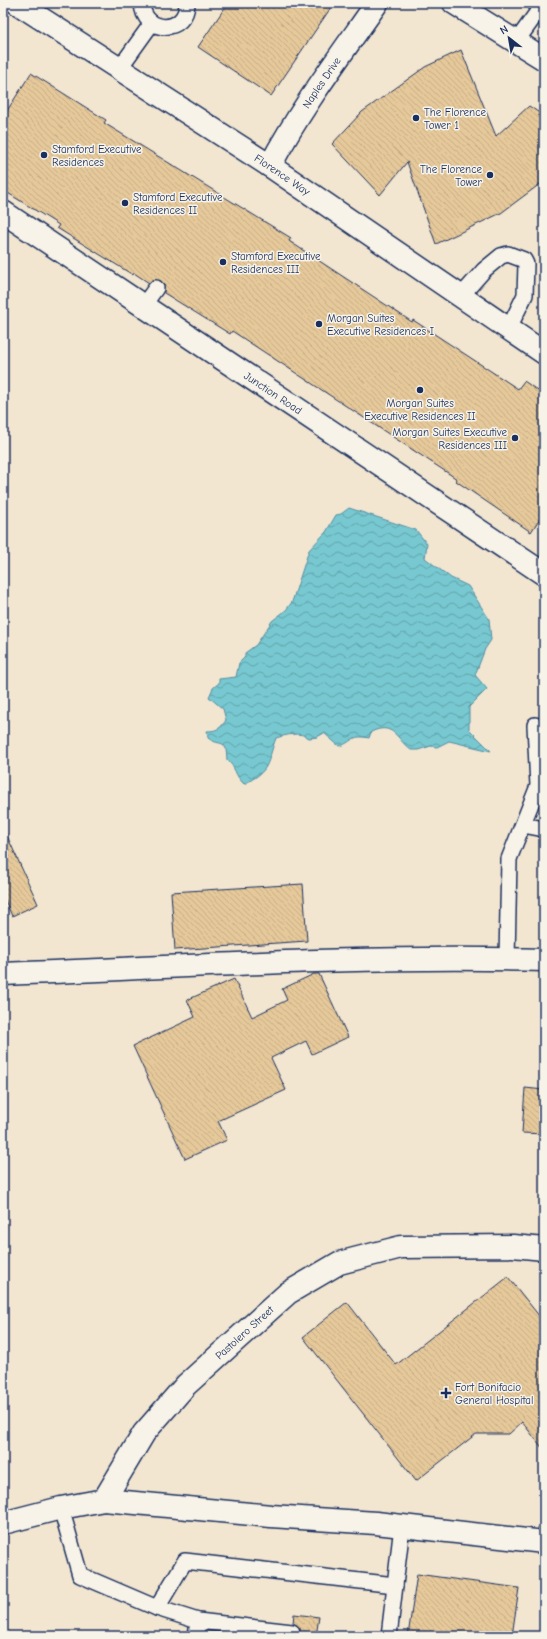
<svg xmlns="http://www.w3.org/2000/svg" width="547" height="1639" viewBox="0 0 547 1639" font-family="'Comic Neue',sans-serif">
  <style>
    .water { fill: url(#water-waves); stroke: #528ba2 }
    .building { fill: url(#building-back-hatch); stroke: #1b2f5e }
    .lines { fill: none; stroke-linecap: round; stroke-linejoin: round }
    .lane-casing { stroke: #1b2f5e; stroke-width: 18 }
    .street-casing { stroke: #1b2f5e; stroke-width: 25 }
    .lane { stroke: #f7f3e8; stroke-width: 15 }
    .street { stroke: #f7f3e8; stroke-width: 22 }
    .poi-dot { fill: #1b2f5e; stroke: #f7f3e8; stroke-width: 1.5 }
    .labels { text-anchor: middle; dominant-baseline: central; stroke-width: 3; stroke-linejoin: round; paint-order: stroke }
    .street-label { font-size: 11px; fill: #1b2f5e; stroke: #f7f3e8 }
    .poi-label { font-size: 11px; fill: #1b2f5e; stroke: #f7f3e8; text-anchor: start }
  </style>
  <defs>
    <pattern id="water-waves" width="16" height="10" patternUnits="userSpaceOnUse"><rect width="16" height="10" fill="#77c8d0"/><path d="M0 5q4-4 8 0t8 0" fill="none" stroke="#61a3ac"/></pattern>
    <pattern id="building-back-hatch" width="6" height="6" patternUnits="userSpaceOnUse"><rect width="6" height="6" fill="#e6c99a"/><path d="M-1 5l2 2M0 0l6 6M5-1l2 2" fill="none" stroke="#c5ad87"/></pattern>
  </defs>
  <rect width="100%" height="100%" fill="#f2e6d1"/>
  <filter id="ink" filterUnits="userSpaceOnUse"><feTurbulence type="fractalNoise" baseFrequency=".025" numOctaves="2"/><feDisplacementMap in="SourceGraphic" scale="8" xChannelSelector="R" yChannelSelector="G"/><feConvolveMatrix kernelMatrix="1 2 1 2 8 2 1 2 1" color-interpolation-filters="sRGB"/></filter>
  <g filter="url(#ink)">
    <path class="water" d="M 349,508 L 416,530 L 427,544 L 425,558 L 451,578 L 468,586 L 489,619 L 491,640 L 485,649 L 475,675 L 487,689 L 469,707 L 469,729 L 491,751 L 449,741 L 437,747 L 431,746 L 418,750 L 411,750 C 397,740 394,721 371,732 L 369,738 C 350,734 353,743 339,746 L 324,733 L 317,737 L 309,738 C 300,731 286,735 276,738 C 266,765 271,770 244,784 C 234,775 236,767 227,760 C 226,736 221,748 208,738 L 207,731 C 217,731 221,728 226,720 L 223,709 L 209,697 L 213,688 L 219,683 L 219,679 L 236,677 L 239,663 L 245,657 L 245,653 L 256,645 L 272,621 L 286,610 L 292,602 L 309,550 L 326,532 L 336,515 L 341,514 Z"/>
    <g class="building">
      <polygon points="228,3 334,3 271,96 198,47"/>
      <polygon points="461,50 496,136 529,106 544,116 544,181 501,213 436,244 407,162 380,195 332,144 362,112 425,67"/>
      <polygon points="31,73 106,120 104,123 291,238 289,241 412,322 413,320 518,389 524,381 544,395 544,512 531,532 456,481 457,479 232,331 230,334 164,293 164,285 161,281 153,280 149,283 134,273 133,275 57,228 59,225 3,190 3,117"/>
      <polygon points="3,827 38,904 12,916 3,896"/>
      <polygon points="303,884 307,941 175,950 171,892"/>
      <polygon points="314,974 319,974 348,1037 312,1054 306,1041 271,1058 286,1090 218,1121 227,1140 185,1159 133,1046 195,1017 187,1000 234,979 252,1017 287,1000 282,989"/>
      <polygon points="525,1088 544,1090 544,1134 522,1133"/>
      <polygon points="508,1277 544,1322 544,1450 522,1422 509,1434 476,1434 416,1481 303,1337 347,1302 396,1365"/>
      <polygon points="417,1574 519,1588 512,1636 408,1636"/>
      <polygon points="294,1614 319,1617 316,1636 300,1636 300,1628 293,1623"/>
    </g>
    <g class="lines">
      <g class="lane-casing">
        <g id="lane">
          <path d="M 142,3 C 143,35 187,34 187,3"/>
          <polyline points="516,42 544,3"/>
          <polyline points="119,69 152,23"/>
          <polyline points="461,296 484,270 501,256 508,254 524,260 526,264 525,295 509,328"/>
          <polyline points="143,306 156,288"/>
          <polyline points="523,825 544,829"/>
          <polyline points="507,959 509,859 538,786 535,725"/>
          <polyline points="61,1508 80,1575 157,1608 198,1621 292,1632"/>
          <polyline points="157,1608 185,1561 395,1585"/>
          <polyline points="196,1636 198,1621"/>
          <polyline points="389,1636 402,1526"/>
        </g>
      </g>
      <g class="street-casing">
        <g id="street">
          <path id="s1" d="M 17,3 L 270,166 L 544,353"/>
          <polyline points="454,3 544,59"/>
          <path id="s2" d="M 270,166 C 300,109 340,56 377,3"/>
          <path id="s3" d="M 3,212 L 544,574"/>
          <path d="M 3,974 C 183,967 364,955 544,960"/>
          <polyline points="104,1500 271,1516 376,1523 544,1542"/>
          <path id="s4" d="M 3,1523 L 61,1508 L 104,1500 L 144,1433 L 186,1385 L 288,1293 L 339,1263 L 401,1247 L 513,1246 L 544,1249"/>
        </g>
      </g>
      <use href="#lane" class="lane"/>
      <use href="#street" class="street"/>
    </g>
  </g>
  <g class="poi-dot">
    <circle cx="416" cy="118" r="4"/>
    <circle cx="44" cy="155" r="4"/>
    <circle cx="490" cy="175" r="4"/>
    <circle cx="125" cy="203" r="4"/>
    <circle cx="223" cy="262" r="4"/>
    <circle cx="319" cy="324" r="4"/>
    <circle cx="420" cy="390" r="4"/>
    <circle cx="515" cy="438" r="4"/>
    <path d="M444 1387h4v4h4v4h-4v4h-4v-4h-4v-4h4z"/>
  </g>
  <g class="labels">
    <g class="street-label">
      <text stroke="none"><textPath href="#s2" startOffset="98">Naples Drive</textPath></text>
      <text stroke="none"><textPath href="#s1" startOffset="316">Florence Way</textPath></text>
      <text stroke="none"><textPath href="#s3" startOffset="325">Junction Road</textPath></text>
      <text stroke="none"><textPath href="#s4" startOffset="324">Pastolero Street</textPath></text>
    </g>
    <g class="poi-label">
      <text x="424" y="112">The Florence<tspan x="424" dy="13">Tower 1</tspan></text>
      <text x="52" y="149">Stamford Executive<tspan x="52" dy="13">Residences</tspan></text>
      <text x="482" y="169" text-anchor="end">The Florence<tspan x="482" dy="13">Tower</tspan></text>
      <text x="133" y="197">Stamford Executive<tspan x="133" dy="13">Residences II</tspan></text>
      <text x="231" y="256">Stamford Executive<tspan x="231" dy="13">Residences III</tspan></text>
      <text x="327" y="318">Morgan Suites<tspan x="327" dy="13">Executive Residences I</tspan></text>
      <text x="420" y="403" text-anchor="middle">Morgan Suites<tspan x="420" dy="13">Executive Residences II</tspan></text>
      <text x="507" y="432" text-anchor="end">Morgan Suites Executive<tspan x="507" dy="13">Residences III</tspan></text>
      <text x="455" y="1387">Fort Bonifacio<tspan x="455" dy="13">General Hospital</tspan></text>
    </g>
  </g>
  <rect width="547" height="1639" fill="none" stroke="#f7f3e8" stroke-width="16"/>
  <rect x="8" y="8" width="531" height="1623" fill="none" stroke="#1b2f5e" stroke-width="1.5" filter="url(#ink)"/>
  <g transform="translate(509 38) rotate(329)" stroke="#f7f3e8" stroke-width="3" paint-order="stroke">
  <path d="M0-3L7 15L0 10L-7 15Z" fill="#1b2f5e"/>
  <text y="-6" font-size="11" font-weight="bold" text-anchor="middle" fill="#1b2f5e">N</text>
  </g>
</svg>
